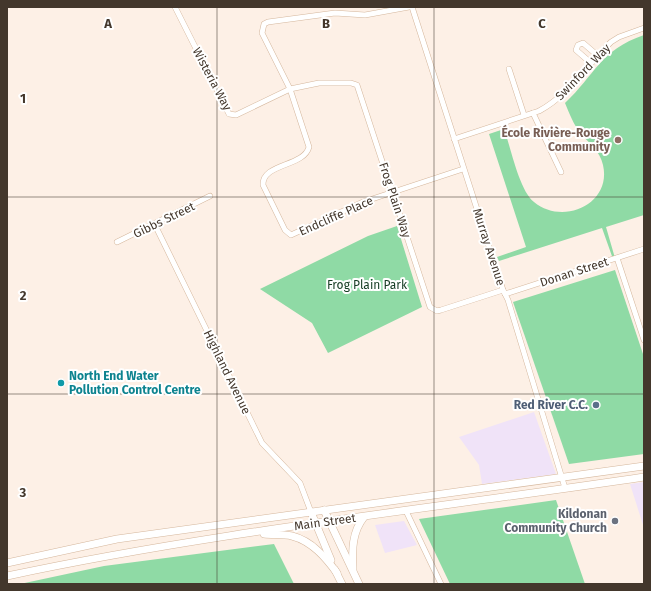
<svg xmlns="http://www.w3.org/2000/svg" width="651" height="591" viewBox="0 0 651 591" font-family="'Fira Sans',sans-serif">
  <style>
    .commercial { fill: #f0e3f8 }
    .green { fill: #8fdaa5 }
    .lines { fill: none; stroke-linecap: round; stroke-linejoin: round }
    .minor-casing { stroke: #d5b79d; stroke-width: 6 }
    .major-casing { stroke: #d5b79d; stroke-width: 8 }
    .minor { stroke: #fff; stroke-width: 5 }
    .major { stroke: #fff; stroke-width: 7 }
    .grid { fill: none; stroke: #43372c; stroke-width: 1; stroke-opacity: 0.55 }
    .education-dot { fill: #8d6e63; stroke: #fff; stroke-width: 1.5 }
    .culture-dot { fill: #0f9aa8; stroke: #fff; stroke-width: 1.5 }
    .service-dot { fill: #5c6f8a; stroke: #fff; stroke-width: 1.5 }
    .worship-dot { fill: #6b7280; stroke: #fff; stroke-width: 1.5 }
    .labels { text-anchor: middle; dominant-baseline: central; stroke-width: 4; stroke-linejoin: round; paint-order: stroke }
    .street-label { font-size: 12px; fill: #43372c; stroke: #fff }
    .education-label { font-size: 12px; font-weight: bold; fill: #785e54; stroke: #fff; text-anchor: end }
    .park-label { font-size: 12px; fill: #153c23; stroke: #fff }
    .culture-label { font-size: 12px; font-weight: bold; fill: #0d838f; stroke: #fff; text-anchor: start }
    .service-label { font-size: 12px; font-weight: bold; fill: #4e5e75; stroke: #fff; text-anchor: end }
    .worship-label { font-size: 12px; font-weight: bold; fill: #5b616d; stroke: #fff; text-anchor: end }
    .grid-label { font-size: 13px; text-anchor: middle; font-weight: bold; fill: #43372c; stroke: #fff; stroke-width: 4; stroke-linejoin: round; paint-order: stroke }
  </style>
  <rect width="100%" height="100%" fill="#fdf0e6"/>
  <g class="commercial">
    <polygon points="534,412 556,474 482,484 479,465 459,437"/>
    <polygon points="644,482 644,528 630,484"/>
    <polygon points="404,521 417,545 385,553 375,525"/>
  </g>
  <g class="green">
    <path d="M 644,35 L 644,215 L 606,227 L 615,258 L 613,259 L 602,228 L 499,261 L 497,257 L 526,247 L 489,134 L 504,129 C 511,148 519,190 534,202 C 563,226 612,204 603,165 C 600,151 589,143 580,133 C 574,125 569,113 565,103 C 595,75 600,50 644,35 Z"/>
    <polygon points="397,226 422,307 328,353 312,323 260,289 368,236"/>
    <polygon points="615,270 644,357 644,454 569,464 513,302"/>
    <polygon points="556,500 585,584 450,584 419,519"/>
    <polygon points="274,544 294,584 20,584 104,566"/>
  </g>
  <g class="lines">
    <g class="minor-casing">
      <g id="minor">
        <polyline points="175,7 229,114 236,115 290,89 319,83 351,83 357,85 430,307 437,311 441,310 503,290"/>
        <path d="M 409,7 L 365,15 L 335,13 L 268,22 L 264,24 L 262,33 L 290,89 L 309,147 C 304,167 262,163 263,185 L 285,230 L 291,235 L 363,202 L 463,169"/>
        <polyline points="412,7 503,290 508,300 565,488"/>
        <polyline points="591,63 576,50 578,45 583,43 597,55"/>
        <polyline points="509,69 524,115"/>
        <polyline points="533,113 561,172"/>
        <path d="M 454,139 L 539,111 C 569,95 587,65 611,42 L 619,37 L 644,28"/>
        <polyline points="155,225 262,443 300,483 311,512"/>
        <polyline points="117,242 210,196"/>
        <polyline points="617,258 644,340"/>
        <polyline points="505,294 644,249"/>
        <polyline points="406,511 441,584"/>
      </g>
    </g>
    <g class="major-casing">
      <g id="major">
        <polyline points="324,510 359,584"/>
        <polyline points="311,512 331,560"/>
        <path d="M 264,534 C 273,535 283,534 292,536 C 312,541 326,558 337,573"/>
        <polyline points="7,563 117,539 644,466"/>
        <path d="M 353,569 C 352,550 352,532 364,517"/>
        <polyline points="335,570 342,584"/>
        <path d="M 7,576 C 217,531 431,509 644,477"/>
      </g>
    </g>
    <use href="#minor" class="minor"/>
    <use href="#major" class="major"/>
  </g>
  <path class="grid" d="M 217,7 L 217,584M 434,7 L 434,584M 7,197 L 644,197M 7,394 L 644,394"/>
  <circle class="education-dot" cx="618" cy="140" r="4"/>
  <circle class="culture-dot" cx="61" cy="383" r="4"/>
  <circle class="service-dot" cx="596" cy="405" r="4"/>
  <circle class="worship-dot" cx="615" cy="521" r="4"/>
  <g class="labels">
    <g class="street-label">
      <text transform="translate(583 72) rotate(-46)">Swinford Way</text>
      <text transform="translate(212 79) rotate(62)">Wisteria Way</text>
      <text transform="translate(395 200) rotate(72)">Frog Plain Way</text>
      <text transform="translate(336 216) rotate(-24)">Endcliffe Place</text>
      <text transform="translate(164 220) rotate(-26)">Gibbs Street</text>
      <text transform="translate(489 247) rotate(72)">Murray Avenue</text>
      <text transform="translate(574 272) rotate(-18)">Donan Street</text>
      <text transform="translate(227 372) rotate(64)">Highland Avenue</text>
      <text transform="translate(325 522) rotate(-8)">Main Street</text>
    </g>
    <g class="education-label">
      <text x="610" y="133">École Rivière-Rouge<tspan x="610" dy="14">Community</tspan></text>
    </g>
    <g class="park-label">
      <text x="367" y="285">Frog Plain Park</text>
    </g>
    <g class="culture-label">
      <text x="69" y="376">North End Water<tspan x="69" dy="14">Pollution Control Centre</tspan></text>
    </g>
    <g class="service-label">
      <text x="588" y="405">Red River C.C.</text>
    </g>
    <g class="worship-label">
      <text x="607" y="514">Kildonan<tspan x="607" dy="14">Community Church</tspan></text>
    </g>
  </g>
  <g class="grid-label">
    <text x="108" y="28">A</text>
    <text x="326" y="28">B</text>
    <text x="542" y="28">C</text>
    <text x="23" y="103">1</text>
    <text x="23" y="300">2</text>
    <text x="23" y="497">3</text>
  </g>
  <rect width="651" height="591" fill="none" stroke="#43372c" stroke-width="16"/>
</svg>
